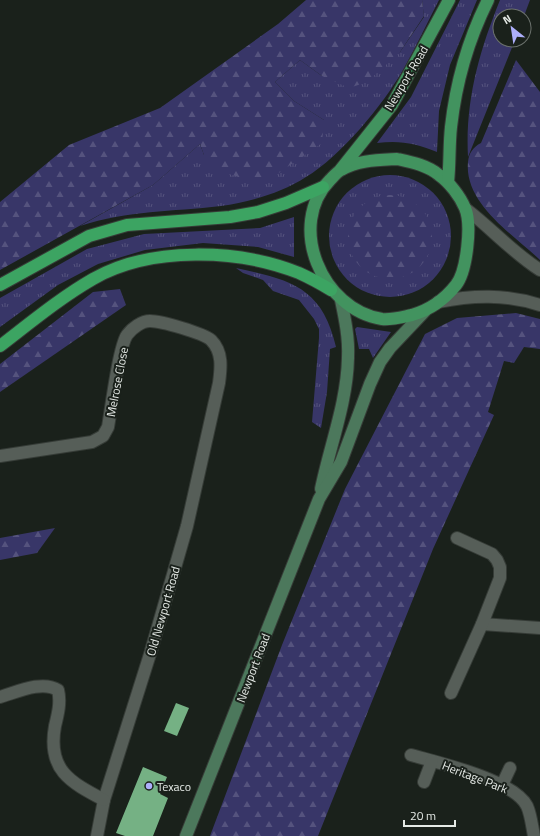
<svg xmlns="http://www.w3.org/2000/svg" width="540" height="836" viewBox="0 0 540 836" font-family="'Titillium Web',sans-serif">
  <style>
    .grass { fill: url(#grass-tufts) }
    .forest { fill: url(#forest-firs) }
    .building { fill: #75b184 }
    .lines { fill: none; stroke-linecap: round; stroke-linejoin: round }
    .minor-casing { stroke: #363c37; stroke-width: 14 }
    .tertiary-casing { stroke: #363c37; stroke-width: 14 }
    .secondary-casing { stroke: #363c37; stroke-width: 14 }
    .primary-casing { stroke: #363c37; stroke-width: 14 }
    .trunk-casing { stroke: #363c37; stroke-width: 14 }
    .minor { stroke: #565e58; stroke-width: 12 }
    .tertiary { stroke: #565e58; stroke-width: 12 }
    .secondary { stroke: #4c785c; stroke-width: 12 }
    .primary { stroke: #42935f; stroke-width: 12 }
    .trunk { stroke: #3ca462; stroke-width: 12 }
    .poi-dot { fill: #adaffb; stroke: #1a211b; stroke-width: 1.5 }
    .labels { text-anchor: middle; dominant-baseline: central; stroke-width: 4; stroke-linejoin: round; paint-order: stroke }
    .street-label { font-size: 12px; fill: #e5eae6; stroke: #1a211b }
    .poi-label { font-size: 12px; fill: #e5eae6; stroke: #1a211b; text-anchor: start }
  </style>
  <defs>
    <pattern id="grass-tufts" width="24" height="20" patternUnits="userSpaceOnUse"><rect width="24" height="20" fill="#383668"/><path d="M3 7l-1-3M5 7V3M7 7l1-3M15 17l-1-3M17 17v-4M19 17l1-3" fill="none" stroke="#55537e"/></pattern>
    <pattern id="forest-firs" width="22" height="20" patternUnits="userSpaceOnUse"><rect width="22" height="20" fill="#383668"/><path d="M5 1l3.5 6h-7zM16 11l3.5 6h-7z" fill="#55537e"/></pattern>
  </defs>
  <rect width="100%" height="100%" fill="#1a211b"/>
  <g class="grass">
    <path d="M 422,0 L 439,0 C 427,23 416,47 403,70 C 383,105 340,157 306,177 C 281,193 250,202 221,206 C 171,212 129,210 80,226 L 153,185 L 200,144 L 204,155 L 324,120 L 294,101 L 275,82 L 300,60 L 322,76 L 400,52 L 424,17 Z"/>
    <path d="M 460,0 L 477,0 L 450,65 L 439,111 L 437,152 C 416,143 399,140 377,143 L 411,97 Z"/>
    <path d="M 500,0 L 530,0 L 524,16 L 500,16 L 500,40 L 515,40 L 468,157 C 465,101 479,52 500,0 Z"/>
    <circle cx="390" cy="236" r="61"/>
    <polygon points="294,217 294,257 258,247 203,243 145,250 98,264 58,285 0,327 0,298 87,249 144,234 260,228"/>
    <path d="M 236,268 C 291,280 322,287 336,347 L 330,349 L 327,392 L 321,428 L 312,422 L 319,338 L 319,329 L 314,319 L 299,300 L 273,291 L 263,280 L 243,273 Z"/>
    <polygon points="357,327 391,332 373,358 369,349 359,349 355,329"/>
  </g>
  <g class="forest">
    <polygon points="306,0 422,0 424,16 400,52 367,82 349,88 322,76 300,60 275,82 294,101 324,120 322,143 273,177 247,180 215,169 204,155 200,144 153,185 0,270 0,202 69,145 160,108 278,24"/>
    <path d="M 516,60 L 540,92 L 540,260 C 514,235 464,204 468,162 C 469,153 473,147 481,143 Z"/>
    <circle cx="390" cy="237" r="42"/>
    <polygon points="120,289 126,305 0,392 0,364 93,292"/>
    <polygon points="516,313 540,319 540,349 524,347 514,363 504,361 488,412 494,415 433,549 318,836 210,836 282,645 345,489 425,334 457,318"/>
    <polygon points="55,528 37,553 0,560 0,538"/>
  </g>
  <g class="building">
    <polygon points="176,703 189,708 177,736 164,731"/>
    <polygon points="143,767 167,777 160,794 168,798 153,836 125,836 116,833"/>
  </g>
  <g class="lines">
    <g class="minor-casing">
      <g id="minor">
        <path d="M 0,456 L 92,442 L 103,436 L 108,427 C 111,410 119,346 127,335 C 132,328 142,321 150,321 C 161,321 203,333 211,340 C 223,352 221,368 219,383 L 187,526 L 151,651 L 104,800 L 97,836"/>
        <polyline points="482,624 540,628"/>
        <polyline points="451,693 482,624 500,578 500,567 497,560 492,554 457,538"/>
        <path d="M 0,697 C 17,692 42,680 58,690 C 61,702 58,714 55,726 C 47,770 70,782 104,800"/>
        <path d="M 411,755 C 439,763 514,780 527,806 C 531,815 532,826 534,836"/>
        <polyline points="424,782 432,761"/>
        <polyline points="502,785 510,768"/>
      </g>
    </g>
    <g class="tertiary-casing">
      <g id="tertiary">
        <path d="M 466,209 C 491,228 512,252 540,270"/>
        <path d="M 438,302 C 473,295 505,294 540,305"/>
      </g>
    </g>
    <g class="secondary-casing">
      <g id="secondary">
        <path d="M 321,489 C 330,445 347,403 348,358 C 349,338 345,319 341,300"/>
        <polyline points="186,836 319,499 341,462 370,384 380,362 390,348 425,311"/>
      </g>
    </g>
    <g class="primary-casing">
      <g id="primary">
        <path d="M 397,159 C 411,162 427,165 439,175 C 449,182 460,196 465,208 C 472,224 467,271 456,285 C 445,299 429,310 412,315 C 402,317 392,320 382,319 C 322,310 286,225 330,180 C 333,177 337,172 341,170 C 358,160 378,160 397,159 Z"/>
        <polyline points="341,169 392,105 449,0"/>
        <path d="M 448,182 C 450,164 449,145 451,127 C 456,82 468,40 488,0"/>
      </g>
    </g>
    <g class="trunk-casing">
      <g id="trunk">
        <polyline points="0,285 89,236 127,225 230,217 258,212 286,203 323,187"/>
        <path d="M 0,346 C 30,323 60,298 93,279 C 151,246 239,249 299,273 C 310,278 321,284 331,290"/>
      </g>
    </g>
    <use href="#minor" class="minor"/>
    <use href="#tertiary" class="tertiary"/>
    <use href="#secondary" class="secondary"/>
    <use href="#primary" class="primary"/>
    <use href="#trunk" class="trunk"/>
  </g>
  <circle class="poi-dot" cx="149" cy="786" r="4"/>
  <g class="labels">
    <g class="street-label">
      <text transform="translate(406 78) rotate(-59)">Newport Road</text>
      <text transform="translate(117 382) rotate(-79)">Melrose Close</text>
      <text transform="translate(163 611) rotate(-74)">Old Newport Road</text>
      <text transform="translate(253 668) rotate(-69)">Newport Road</text>
      <text transform="translate(475 777) rotate(21)">Heritage Park</text>
    </g>
    <g class="poi-label">
      <text x="157" y="786">Texaco</text>
    </g>
  </g>
  <g transform="translate(512 28) rotate(330)"><circle r="19" fill="#1a211b" stroke="#6b716c"/>
  <path d="M0-3L7 15L0 10L-7 15Z" fill="#adaffb"/>
  <text y="-6" font-size="11" font-weight="bold" text-anchor="middle" fill="#e5eae6">N</text>
  </g>
  <path d="M404 820v6h51v-6" fill="none" stroke="#e5eae6" stroke-width="2"/>
  <text x="410" y="820" font-size="12" fill="#e5eae6" stroke="#1a211b" stroke-width="3" paint-order="stroke">20 m</text>
</svg>
